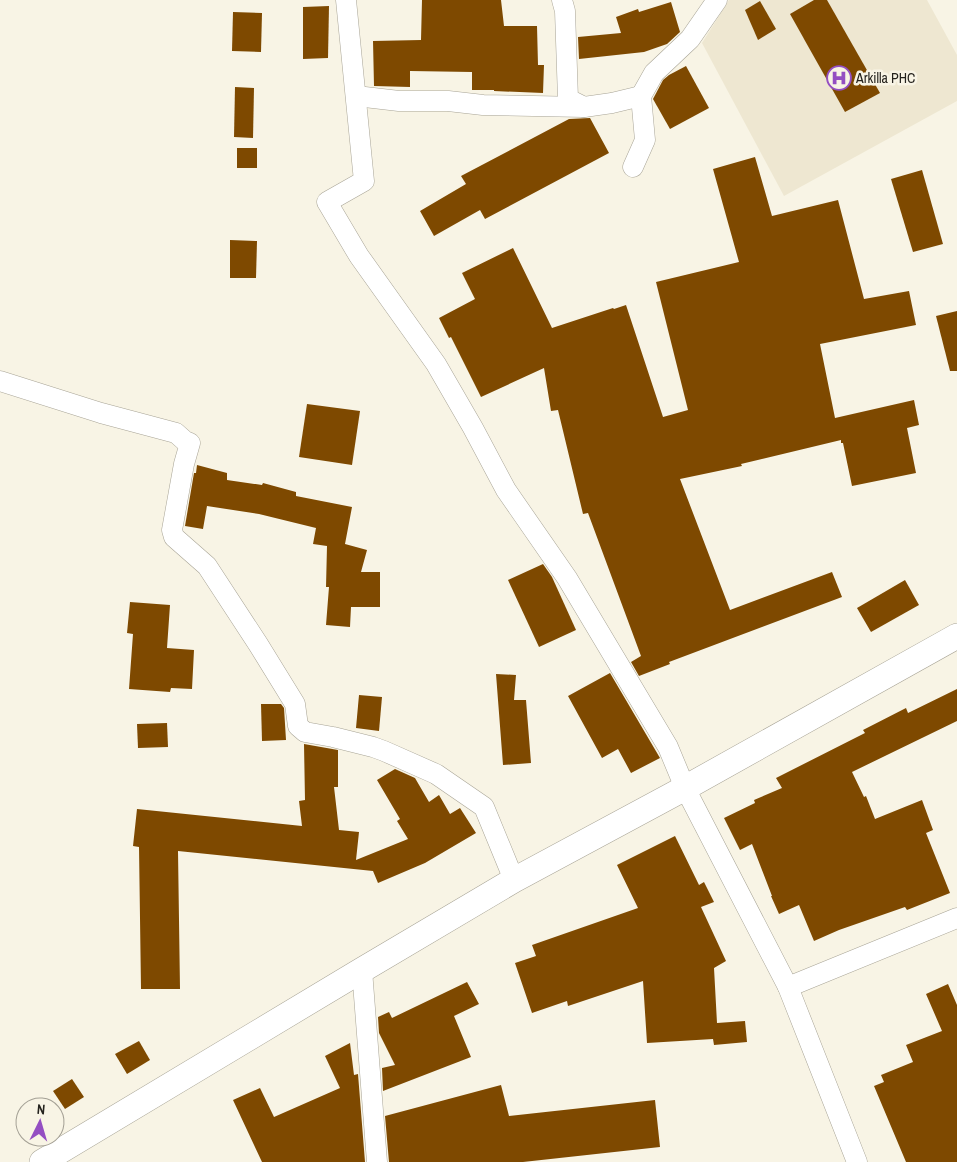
<svg xmlns="http://www.w3.org/2000/svg" width="957" height="1162" viewBox="0 0 957 1162" font-family="'Archivo Narrow',sans-serif">
  <style>
    .built { fill: #eee7d1 }
    .building { fill: #7e4900 }
    .lines { fill: none; stroke-linecap: round; stroke-linejoin: round }
    .minor-casing { stroke: #a8a496; stroke-width: 21 }
    .tertiary-casing { stroke: #a8a496; stroke-width: 26 }
    .minor { stroke: #fff; stroke-width: 20 }
    .tertiary { stroke: #fff; stroke-width: 25 }
    .labels { text-anchor: middle; dominant-baseline: central; stroke-width: 5; stroke-linejoin: round; paint-order: stroke }
    .poi-label { font-size: 14px; fill: #25231e; stroke: #f8f4e5; text-anchor: start }
  </style>
  <rect width="100%" height="100%" fill="#f8f4e5"/>
  <polygon class="built" points="729,0 927,0 957,55 957,101 784,196 702,43"/>
  <g class="building">
    <polygon points="422,0 501,0 504,26 537,26 538,65 544,65 543,93 494,91 494,90 472,90 472,72 410,71 410,87 374,86 373,41 421,40"/>
    <polygon points="814,0 827,0 880,93 845,112 790,14"/>
    <polygon points="760,1 776,29 758,40 745,10"/>
    <polygon points="671,2 680,32 667,44 644,52 579,59 578,37 621,33 616,17 638,9 639,12"/>
    <polygon points="329,6 328,58 303,59 303,7"/>
    <polygon points="233,12 262,13 261,52 232,51"/>
    <polygon points="686,66 709,108 670,129 653,99 663,80 669,75"/>
    <polygon points="235,87 254,88 253,138 234,137"/>
    <polygon points="590,118 609,153 485,219 480,210 434,236 420,211 466,184 461,176 569,119"/>
    <rect x="237" y="148" width="20" height="20"/>
    <polygon points="755,157 772,216 838,200 864,299 909,291 916,325 820,344 835,418 914,400 919,425 907,428 916,473 852,486 843,443 841,443 841,440 741,464 742,466 680,479 730,610 832,572 842,597 669,662 670,664 639,676 631,662 641,656 588,513 583,514 558,410 551,411 544,368 481,397 451,337 449,338 439,318 475,299 462,273 513,248 552,328 613,308 614,309 626,305 663,417 688,410 656,282 739,262 713,169"/>
    <polygon points="922,170 943,244 913,252 891,179"/>
    <polygon points="230,240 257,241 256,278 230,278"/>
    <polygon points="957,311 957,371 950,371 936,316"/>
    <polygon points="307,404 360,411 352,465 299,457"/>
    <polygon points="197,465 227,473 227,480 262,485 263,483 296,492 296,496 352,507 345,544 367,550 361,572 380,572 380,607 351,607 350,627 326,625 329,587 326,587 327,546 313,544 316,528 259,514 207,506 203,529 185,526 194,473 196,473"/>
    <polygon points="543,564 552,577 576,630 539,647 508,580"/>
    <polygon points="905,580 919,605 871,632 857,608"/>
    <polygon points="130,602 170,605 167,648 194,650 192,689 171,688 170,692 129,689 133,634 127,633"/>
    <polygon points="610,673 660,758 631,773 618,749 602,758 568,696"/>
    <polygon points="496,674 516,675 514,700 526,700 531,763 503,765"/>
    <polygon points="957,689 957,721 852,772 864,797 866,796 875,819 922,800 933,830 926,833 950,893 907,910 905,907 839,930 814,941 799,905 779,914 771,896 772,896 752,844 740,850 724,818 755,803 754,800 782,788 776,778 865,733 863,730 906,708 908,713"/>
    <polygon points="359,695 382,697 379,731 356,728"/>
    <polygon points="261,704 281,704 284,708 286,740 262,741"/>
    <polygon points="167,723 168,747 138,748 137,724"/>
    <polygon points="304,744 338,750 338,787 334,787 339,830 359,832 356,860 408,839 397,821 400,819 377,780 395,769 415,778 429,802 439,795 450,814 460,808 476,833 425,863 378,883 373,871 178,851 180,989 141,989 139,847 133,846 137,809 302,826 299,801 305,800"/>
    <polygon points="675,836 699,885 704,882 714,902 701,907 726,961 714,968 717,1023 745,1021 747,1042 714,1045 713,1039 647,1043 643,981 568,1006 567,1001 532,1013 515,963 536,956 532,945 638,908 617,865"/>
    <polygon points="467,982 479,1004 454,1016 471,1057 383,1091 382,1068 395,1065 379,1033 378,1017 389,1012 392,1018"/>
    <polygon points="948,984 957,1005 957,1162 906,1162 874,1086 884,1082 881,1075 913,1062 906,1045 942,1031 926,994"/>
    <polygon points="139,1041 150,1060 127,1074 115,1054"/>
    <polygon points="350,1043 354,1075 358,1074 365,1162 262,1162 233,1100 260,1088 274,1117 340,1088 325,1056"/>
    <polygon points="72,1079 84,1097 65,1109 53,1091"/>
    <polygon points="501,1085 509,1116 655,1100 660,1147 523,1162 389,1162 385,1116"/>
  </g>
  <g class="lines">
    <g class="minor-casing">
      <g id="minor">
        <polyline points="346,0 364,181 327,202 359,256 436,364 473,428 506,490 567,578 668,747 685,788 788,987 857,1162"/>
        <polyline points="562,0 565,11 568,99 584,107 612,103 641,96"/>
        <polyline points="356,96 399,101 448,101 483,105 584,107"/>
        <polyline points="633,167 645,140 641,96 654,73 690,39 717,0"/>
        <polyline points="0,381 101,413 176,433 185,441 190,443 184,464 172,530 174,537 207,566 258,644 295,704 298,726 305,732 333,737 373,747 384,751 436,774 484,807 514,880"/>
        <polyline points="362,970 377,1162"/>
        <polyline points="788,987 957,918"/>
      </g>
    </g>
    <g class="tertiary-casing">
      <polyline id="tertiary" points="42,1162 362,970 514,880 685,788 957,636"/>
    </g>
    <use href="#minor" class="minor"/>
    <use href="#tertiary" class="tertiary"/>
  </g>
  <defs>
    <g id="hospital-ring" transform="scale(1.25)"><circle r="9.5" fill="#f8f4e5" stroke="#944ec2" stroke-width="1.5"/><path d="M-5-5h3v3.5h4V-5h3V5h-3V1.5h-4V5h-3Z" fill="#944ec2"/></g>
  </defs>
  <g fill-rule="evenodd">
    <use href="#hospital-ring" x="839" y="78"/>
  </g>
  <g class="labels">
    <g class="poi-label">
      <text x="856" y="78">Arkilla PHC</text>
    </g>
  </g>
  <g transform="translate(40 1122) rotate(5)"><circle r="24" fill="#f8f4e5" stroke="#a4a095"/>
  <path d="M0-4L9 19L0 12L-9 19Z" fill="#944ec2"/>
  <text y="-8" font-size="14" font-weight="bold" text-anchor="middle" fill="#25231e">N</text>
  </g>
</svg>
